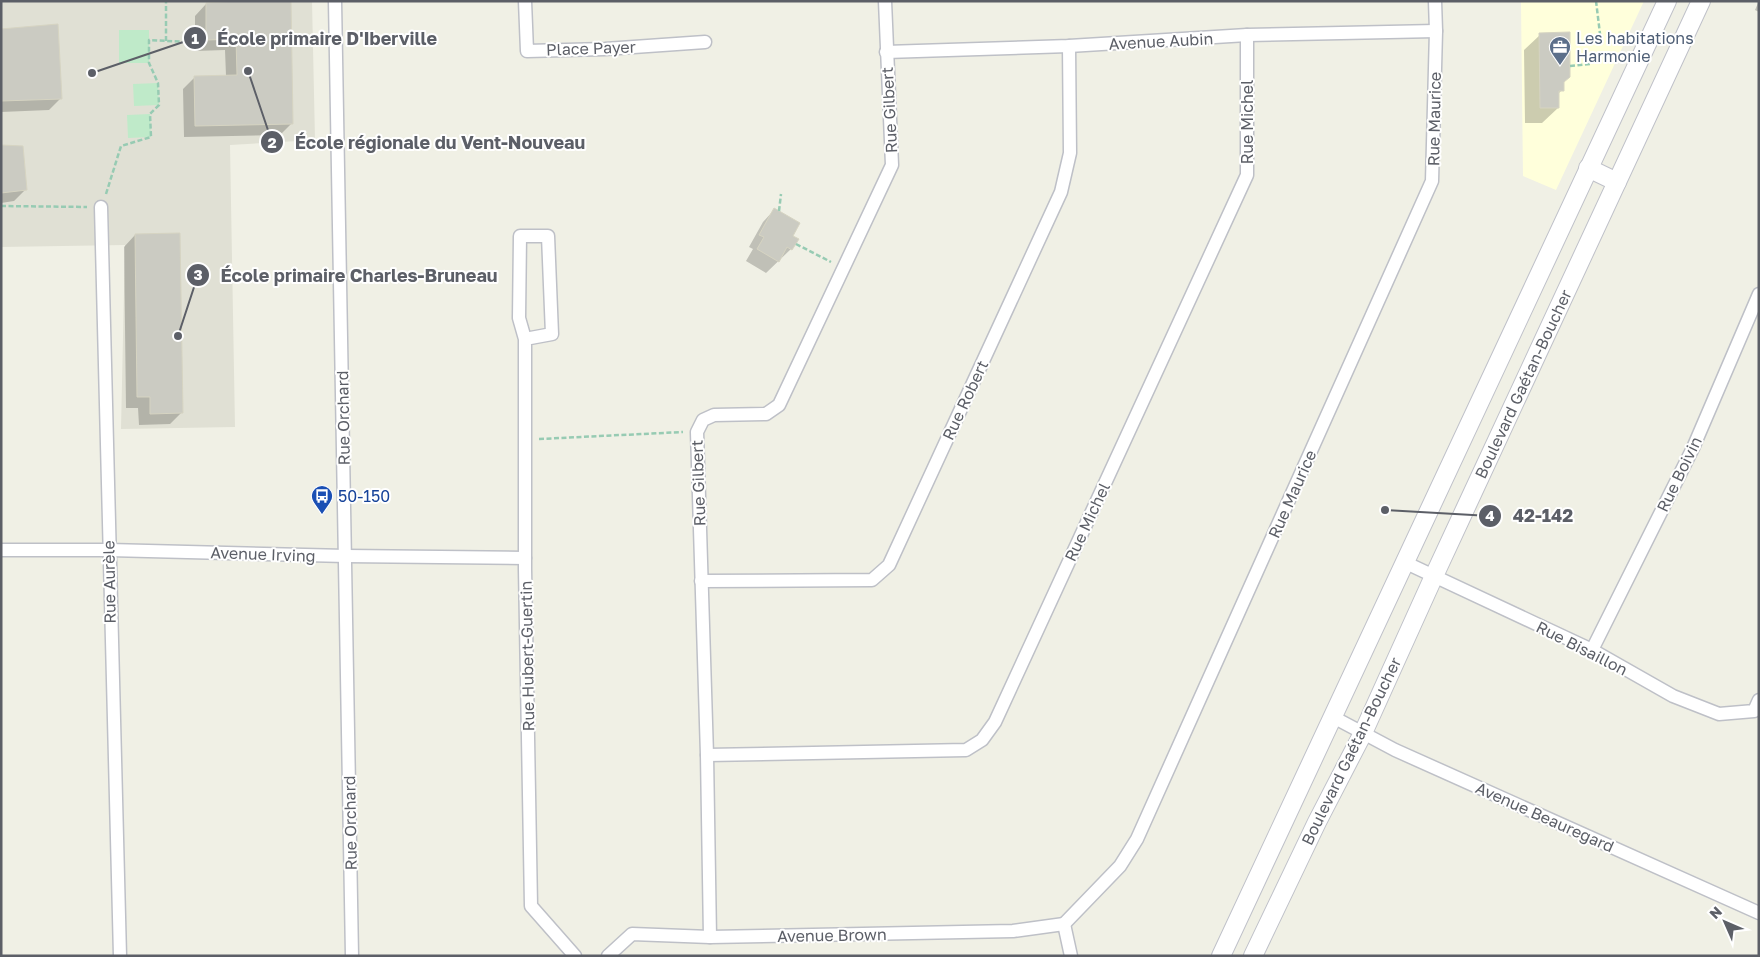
<svg xmlns="http://www.w3.org/2000/svg" width="1760" height="957" viewBox="0 0 1760 957" font-family="'Golos Text',sans-serif">
  <style>
    .commercial { fill: #ffffdb }
    .education { fill: #e0e0d4 }
    .green { fill: #bfeac9 }
    .shadow { fill: #0003 }
    .building { fill: #cbcbc2; stroke: #d6d4c2 }
    .lines { fill: none; stroke-linecap: round; stroke-linejoin: round }
    .minor-casing { stroke: #bec0c7; stroke-width: 15 }
    .secondary-casing { stroke: #bfc1c9; stroke-width: 20 }
    .path { stroke: #97cbb3; stroke-width: 2.5; stroke-dasharray: 5 2.5; stroke-linecap: butt }
    .minor { stroke: #fff; stroke-width: 12 }
    .secondary { stroke: #fff; stroke-width: 18 }
    .labels { text-anchor: middle; dominant-baseline: central; stroke-width: 4; stroke-linejoin: round; paint-order: stroke }
    .service-label { font-size: 16px; fill: #4e5e75; stroke: #fff; text-anchor: start }
    .street-label { font-size: 16px; fill: #5c5f67; stroke: #fff }
    .transit-label { font-size: 16px; fill: #164399; stroke: #fff; text-anchor: start }
    .leader { fill: none; stroke: #5c5f67; stroke-width: 2 }
    .callout-dot { fill: #5c5f67; stroke: #fff; stroke-width: 2 }
    .mark-label { font-size: 15px; text-anchor: middle; font-weight: bold; fill: #fff }
    .callout-label { font-size: 18px; text-anchor: middle; font-weight: bold; fill: #5c5f67; stroke: #fff; stroke-width: 4; stroke-linejoin: round; paint-order: stroke }
  </style>
  <rect width="100%" height="100%" fill="#f0f0e5"/>
  <polygon class="commercial" points="1521,1 1644,1 1556,190 1523,176"/>
  <polygon class="education" points="1,1 312,1 315,140 230,145 235,427 121,429 125,245 1,247"/>
  <g class="green">
    <rect x="119" y="30" width="30" height="33"/>
    <polygon points="158,83 159,105 134,106 133,84"/>
    <polygon points="150,114 151,137 128,138 127,115"/>
  </g>
  <g class="shadow">
    <polygon points="226,1 289,1 292,123 280,135 184,137 183,89 195,77 226,76 225,50 195,51 195,16 206,4 226,4"/>
    <polygon points="1759,1 1759,12 1755,10"/>
    <polygon points="1,30 61,98 49,110 1,112"/>
    <polygon points="1540,35 1563,82 1562,90 1557,95 1558,108 1542,123 1525,123 1524,50"/>
    <polygon points="1,143 2,146 25,190 14,201 1,203"/>
    <polygon points="774,210 792,236 797,239 791,249 766,273 746,261 753,249 749,247 763,222"/>
    <polygon points="135,235 182,412 170,424 139,425 138,408 126,408 124,247"/>
  </g>
  <g class="building">
    <polygon points="237,1 291,1 293,124 195,126 194,76 237,75 236,39 206,40 206,3"/>
    <polygon points="58,24 62,99 1,101 1,29"/>
    <polygon points="1570,32 1570,77 1564,82 1564,91 1559,91 1559,108 1540,108 1539,33"/>
    <polygon points="1,145 23,146 27,190 1,193"/>
    <polygon points="774,208 800,223 793,236 799,239 792,250 787,247 779,262 757,249 764,237 759,235"/>
    <polygon points="180,233 183,413 150,414 150,397 137,397 135,234"/>
  </g>
  <g class="lines">
    <g class="minor-casing">
      <g id="minor">
        <polyline points="335,1 352,956"/>
        <polyline points="525,1 527,51 605,49 705,42"/>
        <polyline points="886,52 1069,46 1247,35 1436,31"/>
        <polyline points="101,207 120,956"/>
        <polyline points="525,339 552,334 548,236 520,236 519,318 525,339 525,569 531,906 575,956"/>
        <polyline points="1,550 109,550 346,556 525,558"/>
        <polyline points="1404,562 1592,650 1673,696 1719,714 1754,711 1759,700"/>
        <polyline points="701,581 872,580 889,565 1061,192 1070,153 1069,46"/>
        <polyline points="1592,650 1693,448 1759,294"/>
        <polyline points="1333,717 1395,750 1759,913"/>
        <polyline points="707,755 966,750 982,740 995,722 1247,175 1247,35"/>
        <polyline points="1064,924 1120,866 1137,839 1432,181 1436,31 1435,1"/>
        <polyline points="1064,924 1071,956"/>
        <polyline points="710,937 707,755 697,432 703,420 714,415 766,414 779,405 892,165 885,1"/>
        <polyline points="608,956 632,934 710,937 1013,931 1064,924"/>
      </g>
    </g>
    <g class="secondary-casing">
      <g id="secondary">
        <polyline points="1588,168 1617,182"/>
        <polyline points="1221,956 1667,1"/>
        <polyline points="1253,956 1317,822 1363,733 1434,576 1701,1"/>
      </g>
    </g>
    <g class="path">
      <polyline points="1596,1 1601,42"/>
      <polyline points="166,41 166,1"/>
      <polyline points="1570,66 1590,64"/>
      <polyline points="106,194 121,146 151,137 150,114 159,105 158,83 149,63 149,40 188,42"/>
      <polyline points="1,206 87,207"/>
      <polyline points="779,211 781,194"/>
      <polyline points="796,244 831,262"/>
      <polyline points="539,439 683,432"/>
    </g>
    <use href="#minor" class="minor"/>
    <use href="#secondary" class="secondary"/>
  </g>
  <defs>
    <g id="office-pin" transform="scale(1.125)"><path d="M0 17L-7.5 6A9.5 9.5 0 1 1 7.5 6Z" fill="#5c6f8a" stroke="#fff"/><path d="M-6-3h4V-5.5h4V-3h4V5H-6ZM-1-4.5V-3h2v-1.5ZM-6 0V1H6V0Z" fill="#fff"/></g>
    <g id="bus-pin" transform="scale(1.125)"><path d="M0 17L-7.5 6A9.5 9.5 0 1 1 7.5 6Z" fill="#1a4fb4" stroke="#fff"/><path d="M-5-6H5V4H4V6H2V4H-2V6H-4V4H-5ZM-3.5-4V0h7V-4ZM-3.5 1.2v1.5H-2V1.2ZM2 1.2v1.5H3.5V1.2Z" fill="#fff"/></g>
  </defs>
  <g fill-rule="evenodd">
    <use href="#office-pin" x="1560" y="47"/>
    <use href="#bus-pin" x="322" y="496"/>
  </g>
  <g class="labels">
    <g class="service-label">
      <text x="1576" y="38">Les habitations<tspan x="1576" dy="18">Harmonie</tspan></text>
    </g>
    <g class="street-label">
      <text transform="translate(1161 41) rotate(-3)">Avenue Aubin</text>
      <text transform="translate(591 48) rotate(-2)">Place Payer</text>
      <text transform="translate(889 110) rotate(-93)">Rue Gilbert</text>
      <text transform="translate(1434 119) rotate(-89)">Rue Maurice</text>
      <text transform="translate(1247 122) rotate(-90)">Rue Michel</text>
      <text transform="translate(1523 384) rotate(-65)">Boulevard Gaétan-Boucher</text>
      <text transform="translate(965 400) rotate(-65)">Rue Robert</text>
      <text transform="translate(343 418) rotate(-91)">Rue Orchard</text>
      <text transform="translate(1679 474) rotate(-64)">Rue Boivin</text>
      <text transform="translate(698 483) rotate(-92)">Rue Gilbert</text>
      <text transform="translate(1292 494) rotate(-66)">Rue Maurice</text>
      <text transform="translate(1087 522) rotate(-65)">Rue Michel</text>
      <text transform="translate(263 554) rotate(2)">Avenue Irving</text>
      <text transform="translate(109 582) rotate(-91)">Rue Aurèle</text>
      <text transform="translate(1582 648) rotate(27)">Rue Bisaillon</text>
      <text transform="translate(527 656) rotate(-91)">Rue Hubert-Guertin</text>
      <text transform="translate(1351 751) rotate(-64)">Boulevard Gaétan-Boucher</text>
      <text transform="translate(1545 817) rotate(24)">Avenue Beauregard</text>
      <text transform="translate(350 823) rotate(-91)">Rue Orchard</text>
      <text transform="translate(832 935) rotate(-1)">Avenue Brown</text>
    </g>
    <g class="transit-label">
      <text x="338" y="496">50-150</text>
    </g>
  </g>
  <path class="leader" d="M92 73L195 38M248 71L272 142M178 336L198 275M1385 510L1490 516"/>
  <g class="callout-dot">
    <circle cx="92" cy="73" r="5"/>
    <circle cx="248" cy="71" r="5"/>
    <circle cx="178" cy="336" r="5"/>
    <circle cx="1385" cy="510" r="5"/>
    <circle cx="195" cy="38" r="12"/>
    <circle cx="272" cy="142" r="12"/>
    <circle cx="198" cy="275" r="12"/>
    <circle cx="1490" cy="516" r="12"/>
  </g>
  <g class="mark-label">
    <text x="195" y="44">1</text>
    <text x="272" y="148">2</text>
    <text x="198" y="280">3</text>
    <text x="1490" y="521">4</text>
  </g>
  <g class="callout-label">
    <text x="327" y="45">École primaire D'Iberville</text>
    <text x="440" y="149">École régionale du Vent-Nouveau</text>
    <text x="359" y="282">École primaire Charles-Bruneau</text>
    <text x="1543" y="522">42-142</text>
  </g>
  <rect width="1760" height="957" fill="none" stroke="#5c5f67" stroke-width="5"/>
  <g transform="translate(1725 922) rotate(315)" stroke="#ffffff" stroke-width="4" paint-order="stroke">
  <path d="M0-4L9 19L0 12L-9 19Z" fill="#5c5f67"/>
  <text y="-8" font-size="14" font-weight="bold" text-anchor="middle" fill="#5c5f67">N</text>
  </g>
</svg>
